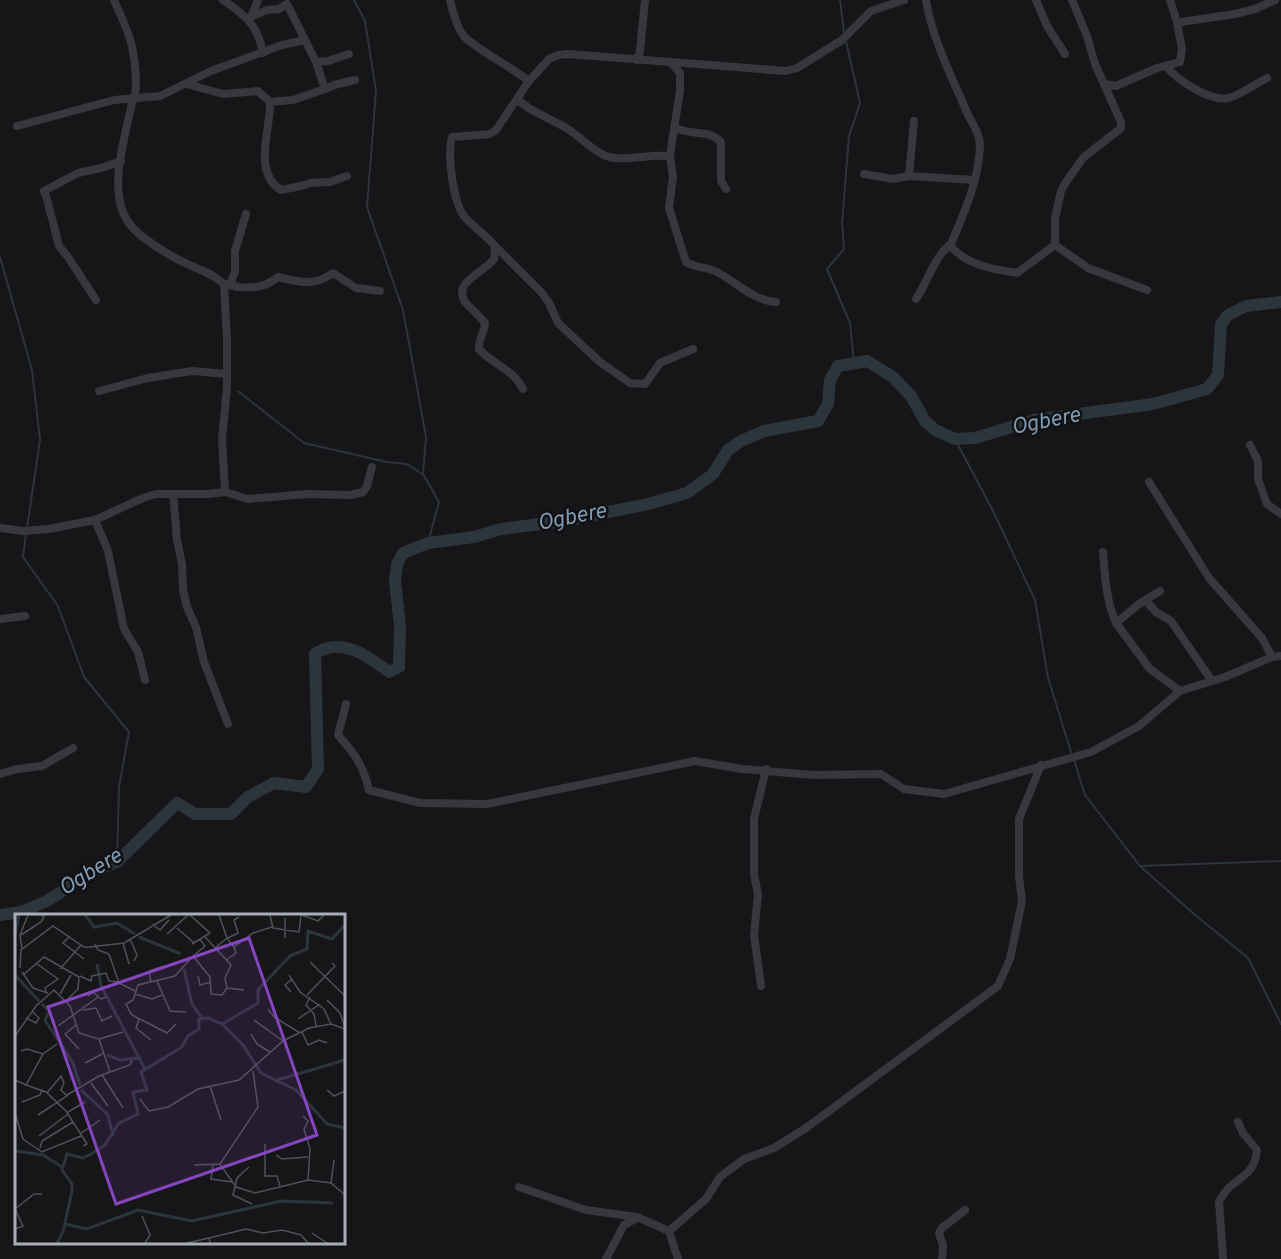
<svg xmlns="http://www.w3.org/2000/svg" width="1281" height="1259" viewBox="0 0 1281 1259" font-family="Overpass,sans-serif">
  <style>
    .lines { fill: none; stroke-linecap: round; stroke-linejoin: round }
    .stream { stroke: #2c353c; stroke-width: 2 }
    .river { stroke: #2c353c; stroke-width: 12 }
    .minor { stroke: #37383d; stroke-width: 8 }
    .labels { text-anchor: middle; dominant-baseline: central; stroke-width: 5; stroke-linejoin: round; paint-order: stroke }
    .water-label { font-size: 22px; font-style: italic; fill: #7f9bb3; stroke: #111113 }
    .inset-river { fill: none; stroke: #2c353c; stroke-width: 3 }
    .inset-road { fill: none; stroke: #505258; stroke-width: 1.5 }
    .view { fill: #8446be; fill-opacity: 0.15; stroke: #8446be; stroke-width: 3 }
    .inset-edge { fill: none; stroke: #a8adb8; stroke-width: 3 }
  </style>
  <rect width="100%" height="100%" fill="#161618"/>
  <g class="lines">
    <g class="stream">
      <polyline points="354,0 365,21 376,91 367,207 403,310 426,437 423,474 439,502 428,543"/>
      <polyline points="840,0 844,33"/>
      <polyline points="846,41 860,103 849,136 842,223 844,249 827,269 850,323 854,363"/>
      <polyline points="0,257 32,370 40,440 27,528"/>
      <polyline points="238,391 304,443 387,462 407,464 422,474"/>
      <polyline points="955,439 993,511 1035,600 1048,678 1072,755"/>
      <polyline points="26,533 23,557 58,606 84,677 129,732 119,787 117,862"/>
      <polyline points="1074,760 1085,795 1140,866 1194,914 1248,958 1281,1024"/>
      <polyline points="1140,866 1281,861"/>
    </g>
    <path class="river" d="M 0,915 L 21,912 L 47,901 L 92,872 L 117,862 L 177,803 L 195,814 L 231,814 L 248,797 L 274,783 L 306,787 L 318,769 L 315,654 C 341,636 368,656 389,672 L 399,667 L 400,625 L 395,582 L 397,564 L 403,553 L 428,543 L 474,537 L 501,529 L 564,521 L 648,504 L 687,493 L 713,474 L 728,450 L 741,441 L 764,431 L 818,421 L 828,404 L 830,380 L 838,366 L 867,361 L 893,377 L 911,396 L 925,421 L 935,430 L 955,439 L 975,438 L 1034,420 L 1153,404 L 1207,389 L 1218,375 L 1221,324 L 1228,315 L 1246,306 L 1281,302"/>
    <g class="minor">
      <path d="M 114,0 C 119,12 125,24 129,36 C 134,50 140,91 132,103 C 125,139 104,198 133,228 C 143,239 166,253 179,260 C 196,269 209,271 224,284 L 227,339 L 227,388 L 222,439 L 225,492"/>
      <path d="M 223,0 C 245,15 258,25 263,53"/>
      <path d="M 450,0 C 452,10 457,27 463,35 C 472,47 515,69 529,81"/>
      <path d="M 926,0 C 932,38 950,73 965,108 C 970,121 980,132 980,146 C 979,180 964,213 951,244 L 952,248 C 970,266 993,269 1017,273 L 1055,245"/>
      <polyline points="1036,0 1047,26 1065,54"/>
      <polyline points="1072,0 1087,36 1095,64 1121,122 1121,128 1083,158 1066,182 1061,191 1055,219 1055,245 1088,268 1147,290"/>
      <polyline points="1170,0 1177,22 1181,22 1235,14 1255,9 1275,0"/>
      <polyline points="248,18 267,10 279,9 287,4 316,62 328,61 349,54"/>
      <polyline points="249,18 252,15 258,0"/>
      <polyline points="637,60 640,51 645,0"/>
      <path d="M 671,63 L 680,73 L 680,90 L 670,156 L 673,176 L 669,208 L 686,262 C 696,268 707,267 717,272 C 736,282 754,301 776,302"/>
      <path d="M 1166,66 C 1177,80 1210,102 1229,98 C 1242,94 1255,84 1267,78"/>
      <path d="M 187,84 L 223,94 L 258,91 L 270,102 C 271,128 252,173 281,190 L 301,186 L 310,183 L 330,182 L 347,176"/>
      <polyline points="1105,84 1116,86 1157,68 1180,62 1182,49 1177,22"/>
      <polyline points="325,89 334,85 355,80"/>
      <path d="M 518,99 C 523,108 555,121 566,128 C 581,136 596,156 614,158 C 632,160 651,154 670,156"/>
      <polyline points="270,102 293,100 325,89 316,62"/>
      <polyline points="914,121 909,176 974,180"/>
      <polyline points="17,126 114,100 160,96 211,71 282,45 305,40"/>
      <path d="M 675,127 C 690,137 708,128 721,142 L 721,181 L 726,189"/>
      <polyline points="864,174 893,179 909,176"/>
      <polyline points="495,246 542,293 549,303 558,323 600,362 630,383 645,384 660,363 693,349"/>
      <path d="M 224,284 C 242,289 263,290 278,277 C 300,282 314,287 333,273 L 356,288 L 380,291"/>
      <polyline points="236,287 231,282 235,272 235,251 246,214"/>
      <path d="M 916,299 C 929,280 933,258 951,244"/>
      <polyline points="96,300 68,257 59,246 47,199 44,191 78,173 101,168 121,161"/>
      <path d="M 523,389 C 513,369 493,365 479,349 C 478,339 485,332 485,323 C 479,315 471,309 465,302 C 452,282 485,272 494,259 L 495,246 C 486,235 473,227 464,216 C 453,202 447,154 452,137 L 490,134 L 496,130 L 529,81 L 549,59 L 558,55 L 568,54 L 786,71 L 797,68 L 842,40 L 871,11 L 904,0"/>
      <polyline points="99,391 148,378 192,371 227,374"/>
      <polyline points="1250,445 1258,461 1258,479 1267,504 1281,514"/>
      <polyline points="1149,482 1209,578 1262,638 1272,657"/>
      <polyline points="173,494 177,540 182,564 183,590 187,607 196,627 204,662 228,724"/>
      <polyline points="95,520 108,551 124,629 138,652 145,680"/>
      <polyline points="0,528 23,531 49,529 95,520 143,498 156,494 208,494 225,492 248,499 307,494 351,495 363,492 367,486 372,467"/>
      <path d="M 1103,552 C 1105,575 1106,601 1116,623 L 1150,669 L 1180,691"/>
      <polyline points="1146,601 1156,612 1171,621 1212,681"/>
      <polyline points="0,619 25,616"/>
      <polyline points="1116,623 1139,604 1160,591"/>
      <path d="M 346,704 L 338,735 C 355,754 363,765 369,790 L 420,803 L 487,804 L 695,761 L 742,769 L 814,775 L 881,774 L 904,789 L 944,794 L 1091,752 L 1139,726 L 1180,691 L 1225,677 L 1272,657 L 1281,656"/>
      <polyline points="0,774 17,769 42,766 73,748"/>
      <polyline points="761,986 754,935 758,894 754,875 754,819 766,769"/>
      <polyline points="519,1187 586,1210 637,1217 669,1231 678,1259"/>
      <polyline points="669,1231 706,1199 720,1177 744,1159 774,1148 806,1128 998,986 1010,959 1022,901 1019,876 1019,819 1041,765"/>
      <polyline points="606,1259 624,1225 637,1218"/>
      <polyline points="942,1259 943,1245 939,1233 942,1228 965,1210"/>
      <path d="M 1223,1259 L 1219,1201 C 1223,1196 1226,1189 1232,1185 C 1246,1174 1255,1170 1257,1150 L 1243,1133 L 1238,1122"/>
    </g>
  </g>
  <g class="labels">
    <g class="water-label">
      <text transform="translate(1046 422) rotate(-11)">Ogbere</text>
      <text transform="translate(572 518) rotate(-11)">Ogbere</text>
      <text transform="translate(91 873) rotate(-32)">Ogbere</text>
    </g>
  </g>
  <g transform="translate(15 914)">
    <rect width="330" height="330" fill="#161618"/>
    <path class="inset-river" d="M 70,1 L 79,13 L 102,9 L 120,20M 0,21 L 4,1M 124,23 L 166,40M 82,50 L 86,72 L 130,155M 169,55 L 177,90 L 187,104M 0,61 L 24,87M 27,90 L 34,97 L 30,106 L 58,149 L 65,171M 207,110 L 228,131 L 246,159 L 281,176 L 312,210 L 330,214M 92,141 L 105,146 L 125,144M 259,167 L 330,146M 66,176 L 93,201 L 98,222M 0,237 L 28,241 L 47,253M 50,310 L 72,315 L 123,296 L 177,307 L 266,287 L 318,289M 42,329 L 48,318 L 57,277 L 57,270 L 47,256 L 52,240 L 68,244 L 76,240 L 89,232 L 104,209 L 123,200 L 118,178 L 132,176 L 126,158 L 167,133 L 173,122 L 184,115 L 184,105 L 193,104 L 207,110 L 243,89 L 243,76 L 275,42 L 292,35 L 293,17 L 317,25 L 330,11"/>
    <path class="inset-road" d="M 175,1 L 195,19 L 177,30M 204,1 L 212,24M 255,1 L 258,14 L 284,18 L 286,1M 287,1 L 303,7 L 309,1M 137,10 L 145,16 L 154,6M 162,14 L 179,29M 152,20 L 173,1M 6,21 L 26,8 L 29,3 L 26,1M 55,22 L 48,29 L 69,45M 190,23 L 216,51 L 210,64 L 212,74 L 229,76M 213,24 L 223,19 L 219,6 L 224,3M 270,24 L 270,4M 115,25 L 122,41 L 119,47M 185,25 L 190,32 L 178,42 L 195,63 L 196,80 L 207,81 L 212,74M 108,29 L 114,50M 80,30 L 83,36 L 94,40 L 104,69 L 120,77M 200,34 L 212,24 L 219,33 L 238,19 L 257,13M 7,35 L 5,21 L 13,1M 211,46 L 221,39 L 219,33M 295,48 L 330,82M 22,50 L 43,65 L 30,74 L 31,78M 5,54 L 6,36 L 38,12 L 69,33 L 75,33 L 109,29 L 156,1M 45,55 L 66,31M 7,58 L 18,74 L 33,79M 8,61 L 29,43 L 64,63 L 63,75 L 51,87M 274,61 L 285,78 L 309,95 L 316,110M 65,62 L 76,67 L 77,62 L 91,59 L 94,67 L 104,68M 183,62 L 185,71 L 196,68M 142,67 L 155,97 L 171,98M 136,68 L 134,57 L 149,52M 276,78 L 270,71 L 277,65M 45,80 L 56,61M 120,80 L 137,85 L 147,81M 292,81 L 320,52 L 317,49M 73,82 L 78,78 L 86,85 L 91,83M 295,83 L 291,91 L 299,100 L 301,112M 312,86 L 325,99 L 330,114M 253,95 L 259,103 L 285,119M 68,96 L 81,94 L 87,107 L 97,102M 11,104 L 21,109 L 24,104 L 17,97M 125,105 L 152,119 L 161,110M 283,105 L 305,90M 239,106 L 268,127M 61,111 L 50,120 L 64,135M 43,112 L 83,83M 287,118 L 293,131 L 304,126 L 312,129M 236,120 L 242,130 L 255,138M 0,122 L 21,92 L 39,76 L 55,92 L 64,119 L 84,125 L 95,158M 84,125 L 108,118M 136,126 L 121,114 L 124,105 L 116,100 L 111,90 L 118,86 L 123,71 L 160,62 L 178,42M 6,137 L 12,135 L 28,140M 70,149 L 89,139M 87,161 L 108,194M 0,166 L 11,171 L 28,140 L 42,130M 76,169 L 93,192M 11,171 L 31,178 L 51,197 L 72,230 L 68,232M 195,172 L 206,206M 312,176 L 319,182 L 330,177M 52,181 L 84,162 L 115,151 L 117,146M 125,185 L 134,197 L 153,193 L 183,175 L 224,166 L 268,127 L 294,114 L 316,110 L 330,115M 7,188 L 25,181 L 27,176M 53,198 L 70,188M 0,199 L 8,225 L 27,238 L 66,222M 23,201 L 52,182 L 46,176 L 49,169 L 46,162 L 32,179M 288,202 L 293,207 L 289,215 L 295,235 L 293,266M 65,220 L 85,206M 24,222 L 53,200M 250,230 L 250,262 L 262,262 L 265,272M 25,234 L 27,227 L 58,208M 261,241 L 267,245 L 293,243M 198,250 L 196,265 L 217,268M 205,250 L 243,193 L 238,157M 179,251 L 205,250 L 221,273 L 240,279 L 293,266 L 316,269 L 330,281M 234,253 L 222,264 L 218,281 L 237,290M 316,269 L 319,246M 0,295 L 19,280 L 27,280M 127,302 L 135,321 L 130,329M 0,315 L 8,312 L 0,295M 297,319 L 312,329M 194,324 L 231,315 L 248,319 L 267,316 L 286,321 L 293,329M 172,329 L 194,324 L 195,329"/>
    <path class="view" d="M 234,24 L 302,221 L 101,290 L 33,93 Z"/>
    <rect width="330" height="330" class="inset-edge"/>
  </g>
</svg>
